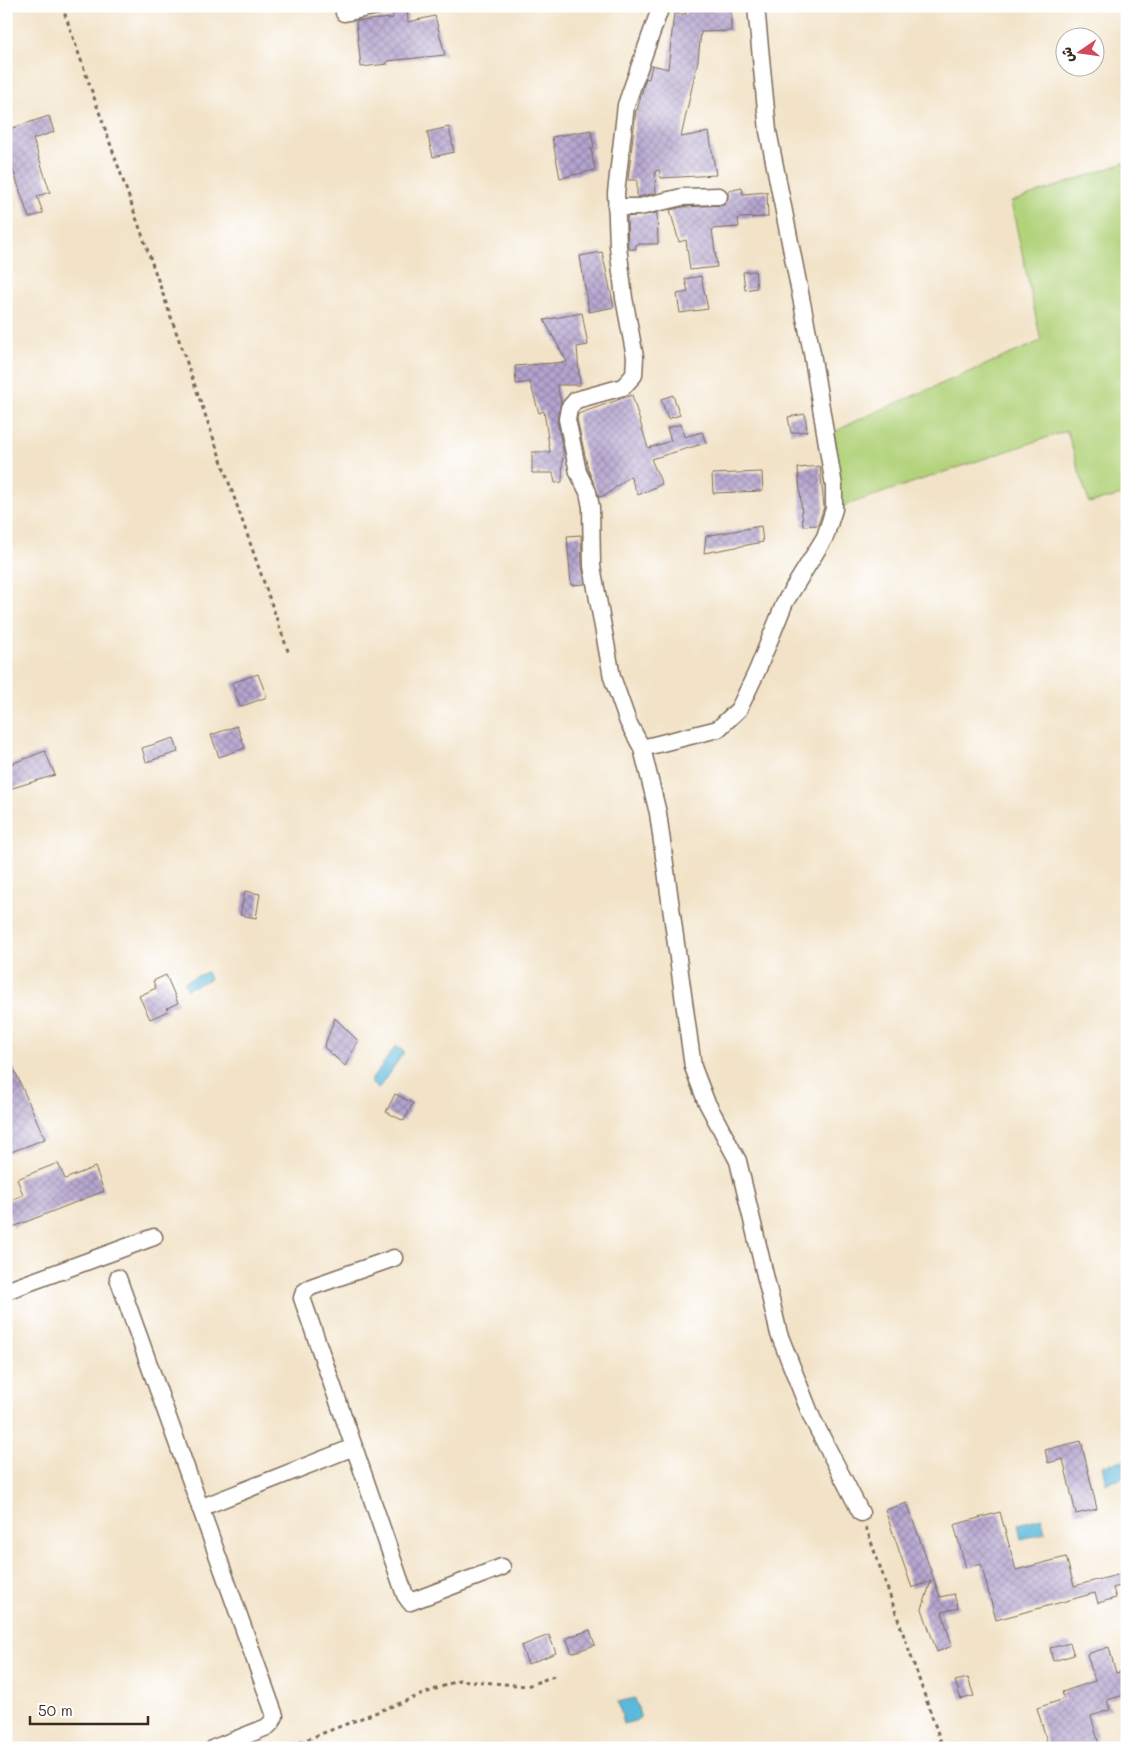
<svg xmlns="http://www.w3.org/2000/svg" width="1133" height="1754" viewBox="0 0 1133 1754" font-family="Mali,'Playpen Sans Arabic',sans-serif">
  <style>
    .green { fill: #b2d37b; stroke: #767e4c }
    .water { fill: #5db9db; stroke: #4c727c }
    .building { fill: url(#building-cross-hatch) }
    .lines { fill: none; stroke-linecap: round; stroke-linejoin: round }
    .minor-casing { stroke: #7b6b5a; stroke-width: 19 }
    .path { stroke: #7b6b5a; stroke-width: 3; stroke-dasharray: 4 4; stroke-linecap: butt }
    .minor { stroke: #fff; stroke-width: 16 }
  </style>
  <defs>
    <pattern id="building-cross-hatch" width="8" height="8" patternUnits="userSpaceOnUse" patternTransform="scale(1.25)"><rect width="8" height="8" fill="#b4a4cf"/><path d="M0 0l8 8M0 8l8-8" fill="none" stroke="#9486a7"/></pattern>
  </defs>
  <rect width="100%" height="100%" fill="#fff"/>
  <filter id="ink" filterUnits="userSpaceOnUse"><feTurbulence type="fractalNoise" baseFrequency=".02" numOctaves="2"/><feDisplacementMap in="SourceGraphic" scale="10" xChannelSelector="R" yChannelSelector="G"/><feConvolveMatrix kernelMatrix="1 2 1 2 8 2 1 2 1" color-interpolation-filters="sRGB"/></filter>
  <filter id="wash" filterUnits="userSpaceOnUse"><feTurbulence type="fractalNoise" baseFrequency=".0096" numOctaves="4" result="noise"/><feDisplacementMap in="SourceGraphic" scale="20" xChannelSelector="R" yChannelSelector="G"/><feGaussianBlur stdDeviation="1.12" result="paint"/><feColorMatrix in="noise" values="0 0 0 0 0 0 0 0 0 0 0 0 0 0 0 0 0 1.4 0 .05"/><feComposite in="paint" operator="in"/></filter>
  <g filter="url(#wash)">
    <rect width="100%" height="100%" fill="#f2e3c8"/>
    <polygon class="green" points="1127,162 1127,494 1089,503 1067,431 834,509 826,437 855,421 1041,341 1011,202"/>
    <g class="water">
      <polygon points="207,972 210,979 187,989 184,982"/>
      <polygon points="396,1046 404,1052 378,1089 370,1082"/>
      <polygon points="1127,1459 1127,1477 1106,1483 1102,1466"/>
      <polygon points="1042,1518 1045,1533 1021,1539 1018,1524"/>
      <polygon points="635,1698 641,1719 624,1724 618,1702"/>
    </g>
    <g id="blocks">
      <g class="building">
        <polygon points="686,6 711,6 711,10 731,10 731,31 701,32 698,60 681,137 709,132 716,175 661,178 659,170 655,171 656,193 637,197 637,180 628,180 636,110 637,110 646,78 649,79 652,65 668,69 674,14 686,14"/>
        <polygon points="407,7 408,22 435,16 445,55 387,61 387,64 361,67 356,21 393,18 392,9"/>
        <polygon points="49,116 54,132 33,139 50,192 37,196 43,213 29,218 6,149 6,130"/>
        <polygon points="449,127 454,152 433,157 427,132"/>
        <polygon points="591,130 594,148 591,149 595,170 560,178 552,137"/>
        <polygon points="742,188 743,194 767,192 768,217 738,218 739,227 712,229 717,267 690,270 686,240 679,242 670,210 683,207 724,205 728,200 728,191"/>
        <polygon points="657,213 658,244 636,244 636,249 628,249 627,217"/>
        <polygon points="602,252 614,307 589,312 580,256"/>
        <polygon points="755,271 757,288 745,290 743,272"/>
        <polygon points="701,276 708,309 680,313 677,294 688,292 685,279"/>
        <polygon points="582,313 588,345 577,347 580,385 557,385 561,402 557,421 563,450 562,482 555,483 553,473 532,473 532,452 550,452 544,411 539,413 530,382 516,384 515,366 567,362 544,320"/>
        <polygon points="632,395 648,448 671,441 667,428 681,424 684,437 702,432 706,443 651,459 662,484 638,495 630,476 606,495 599,497 588,469 577,419 578,414"/>
        <polygon points="673,395 680,415 668,419 661,399"/>
        <polygon points="805,414 807,431 791,433 788,417"/>
        <polygon points="820,466 824,507 818,525 803,526 798,468"/>
        <polygon points="762,472 763,491 713,493 712,474"/>
        <polygon points="761,526 763,542 704,553 706,536"/>
        <polygon points="581,535 582,566 585,584 571,585 567,536"/>
        <polygon points="258,674 267,697 240,707 232,683"/>
        <polygon points="237,726 245,748 219,757 211,735"/>
        <polygon points="174,738 178,752 146,762 142,748"/>
        <polygon points="45,751 55,775 6,790 6,766"/>
        <polygon points="245,891 260,894 256,918 240,915"/>
        <polygon points="166,975 178,1003 167,1008 168,1011 150,1019 139,996 156,988 153,981"/>
        <polygon points="335,1018 358,1041 345,1066 324,1047"/>
        <polygon points="6,1051 45,1139 6,1154"/>
        <polygon points="395,1094 413,1103 404,1121 386,1112"/>
        <polygon points="58,1163 65,1179 95,1167 104,1191 13,1227 6,1209 6,1202 23,1195 17,1179"/>
        <polygon points="1081,1441 1097,1509 1076,1514 1063,1459 1048,1463 1045,1450"/>
        <polygon points="907,1503 940,1597 954,1594 958,1608 942,1612 952,1646 937,1652 922,1609 931,1581 912,1588 885,1510"/>
        <polygon points="1000,1512 1016,1570 1066,1557 1074,1586 1125,1573 1127,1584 1113,1588 1116,1598 1098,1603 1095,1593 996,1620 981,1564 966,1568 954,1525"/>
        <polygon points="590,1630 595,1645 572,1653 566,1638"/>
        <polygon points="549,1635 556,1653 528,1664 521,1646"/>
        <polygon points="1070,1643 1074,1655 1053,1661 1050,1648"/>
        <polygon points="1109,1647 1116,1673 1127,1670 1127,1684 1122,1685 1124,1695 1107,1700 1110,1710 1091,1716 1100,1748 1049,1748 1037,1708 1064,1699 1062,1692 1095,1681 1087,1654"/>
        <polygon points="968,1678 974,1696 961,1699 955,1681"/>
      </g>
    </g>
  </g>
  <g filter="url(#ink)">
    <use href="#blocks" fill-opacity="0" stroke="#7b6b5a" stroke-width="1"/>
    <g class="lines">
      <g class="minor-casing">
        <g id="minor">
          <polyline points="343,6 344,13 377,6"/>
          <polyline points="661,6 626,105 616,193 618,246 624,298 635,357 634,375 623,387 576,400 569,408 567,419 578,472 588,492 591,507 592,566 612,677 628,722 642,748 658,813 693,1067 706,1101 738,1161 779,1334 812,1418 861,1513"/>
          <polyline points="616,207 640,207 682,197 719,196"/>
          <polyline points="642,748 718,729 739,709 757,671 785,602 825,537 834,509 834,486 812,353 768,131 756,6"/>
          <polyline points="118,1278 275,1716 272,1722 267,1727 214,1748"/>
          <polyline points="6,1291 154,1237"/>
          <polyline points="354,1447 302,1298 304,1292 311,1287 394,1258"/>
          <polyline points="200,1508 354,1447 405,1595 410,1602 502,1567"/>
        </g>
      </g>
      <g class="path">
        <polyline points="62,6 289,654"/>
        <polyline points="866,1527 943,1748"/>
        <polyline points="285,1748 459,1680 527,1686 554,1676"/>
      </g>
      <use href="#minor" class="minor"/>
    </g>
  </g>
  <rect width="1133" height="1754" fill="none" stroke="#fff" stroke-width="25"/>
  <g transform="translate(1080 52) rotate(257)"><circle r="24" fill="#ffffff" stroke="#b1aaa5"/>
  <path d="M0-4L9 19L0 12L-9 19Z" fill="#d1495b"/>
  <text y="-8" font-size="14" font-weight="bold" text-anchor="middle" fill="#3b2a1e">ش</text>
  </g>
  <path d="M30 1716v8h118v-8" fill="none" stroke="#3b2a1e" stroke-width="2.5"/>
  <text x="38" y="1716" font-size="15" fill="#3b2a1e" stroke="#ffffff" stroke-width="4" paint-order="stroke">50 m</text>
</svg>
